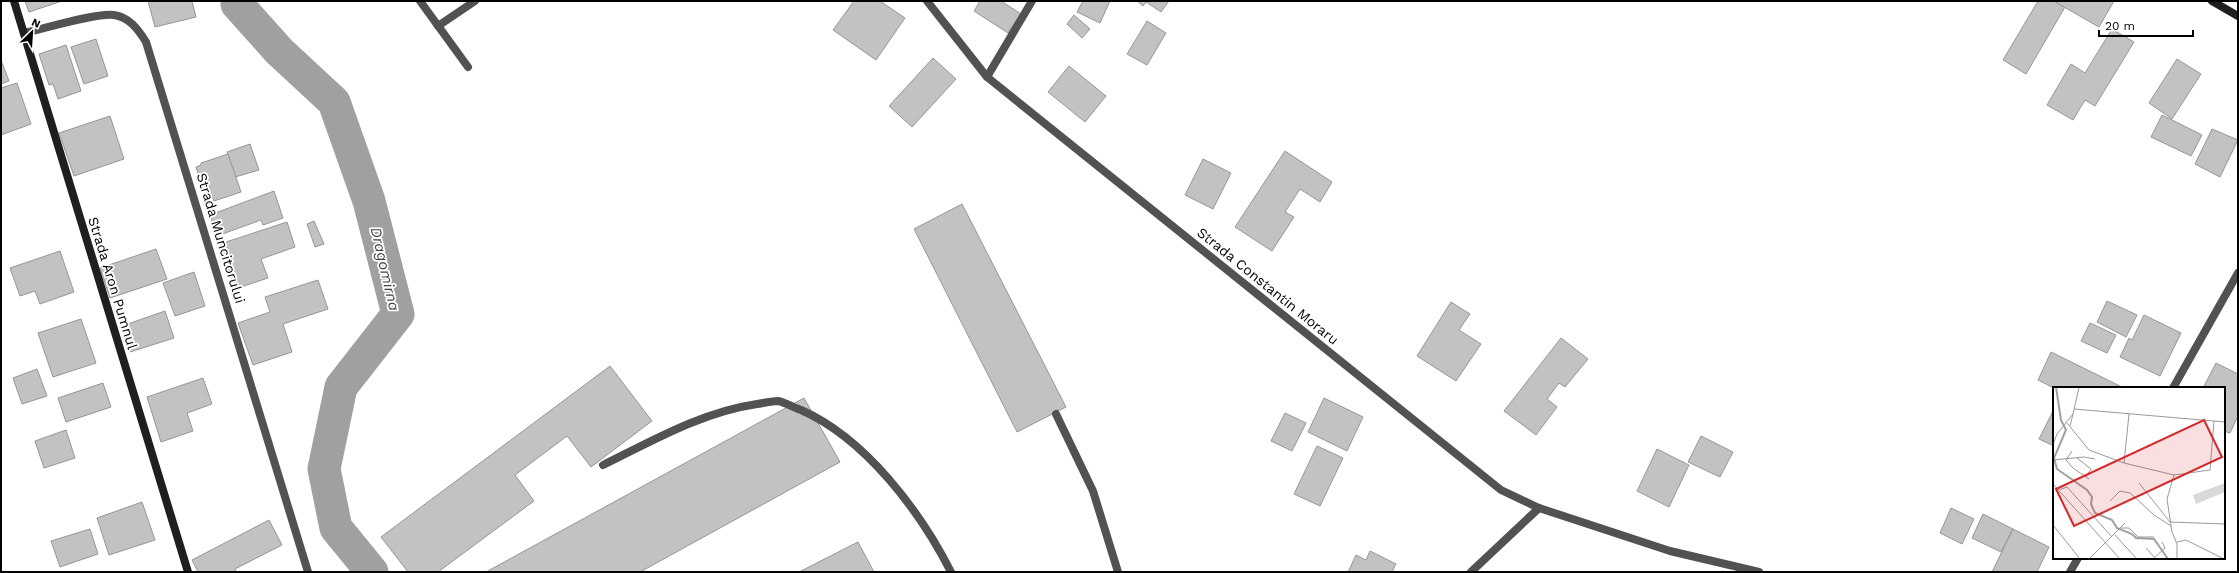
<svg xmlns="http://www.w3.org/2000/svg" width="2239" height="573" viewBox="0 0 2239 573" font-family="'Work Sans',sans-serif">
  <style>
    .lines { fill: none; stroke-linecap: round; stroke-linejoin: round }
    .canal { stroke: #a0a0a0; stroke-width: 33 }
    .building { fill: #c2c2c2; stroke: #969696 }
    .lane { stroke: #525252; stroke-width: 8 }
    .street { stroke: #525252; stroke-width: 8 }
    .secondary { stroke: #1f1f1f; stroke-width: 8 }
    .labels { text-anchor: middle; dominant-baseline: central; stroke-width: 3.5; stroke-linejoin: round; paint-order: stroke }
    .street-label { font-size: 14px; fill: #000; stroke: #fff }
    .water-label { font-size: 15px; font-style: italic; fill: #414141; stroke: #fff }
    .inset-river { fill: none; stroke: #a0a0a0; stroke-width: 2 }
    .inset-road { fill: none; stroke: #999; stroke-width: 1 }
    .view { fill: #d62828; fill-opacity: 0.15; stroke: #d62828; stroke-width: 2 }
    .inset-edge { fill: none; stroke: #000; stroke-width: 2 }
  </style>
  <rect width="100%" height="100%" fill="#fff"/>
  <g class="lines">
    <polyline class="canal" points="237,1 237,4 279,51 334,102 369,201 398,314 341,387 324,469 336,528 372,572"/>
  </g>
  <g class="building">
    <polygon points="25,1 62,1 29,12"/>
    <polygon points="148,1 192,1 196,17 155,27"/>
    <polygon points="854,1 880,1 905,18 876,60 833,30"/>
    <polygon points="980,1 1001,1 1021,14 1008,33 974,11"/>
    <polygon points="1083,1 1110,1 1100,23 1077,12"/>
    <polygon points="1137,1 1169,1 1161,12 1146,2 1143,6"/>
    <polygon points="2038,1 2054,1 2065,7 2026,74 2003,60"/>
    <polygon points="2058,1 2114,1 2099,27 2057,3"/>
    <polygon points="1074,15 1090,29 1082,38 1067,24"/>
    <polygon points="1147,21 1166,33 1147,65 1127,54"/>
    <polygon points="2112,29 2134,42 2095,106 2085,100 2073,120 2047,105 2071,64 2085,73"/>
    <polygon points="96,39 108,76 84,84 71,47"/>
    <polygon points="66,45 81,91 58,99 53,84 49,85 39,54"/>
    <polygon points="933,58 956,79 912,127 889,106"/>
    <polygon points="2177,59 2201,74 2172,119 2149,103"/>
    <polygon points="1,60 9,81 1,84"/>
    <polygon points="1069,66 1106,96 1085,122 1048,92"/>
    <polygon points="17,83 31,124 1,135 1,88"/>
    <polygon points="2162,115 2202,135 2191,156 2151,137"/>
    <polygon points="110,116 124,159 74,176 59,133"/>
    <polygon points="2212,129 2238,140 2220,177 2195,164"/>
    <polygon points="250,144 259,170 235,177 227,152"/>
    <polygon points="1285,151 1332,182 1320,202 1300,189 1285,212 1294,217 1272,251 1235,227"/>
    <polygon points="228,154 241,192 214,201 207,182 201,183 196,167 201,165 201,163"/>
    <polygon points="1203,159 1231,173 1213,209 1185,195"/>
    <polygon points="274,191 283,218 263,225 261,220 217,236 210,215"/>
    <polygon points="962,204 1066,407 1017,432 914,229"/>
    <polygon points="314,221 324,244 315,247 307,224"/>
    <polygon points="287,222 295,247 261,259 268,278 235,289 220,244"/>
    <polygon points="156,249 167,279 110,298 100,268"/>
    <polygon points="60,251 74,292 40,304 35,291 20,296 10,268"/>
    <polygon points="194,272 205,306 175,316 163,283"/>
    <polygon points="318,280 328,309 283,324 292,352 253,365 238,323 270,312 265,297"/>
    <polygon points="2107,301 2137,315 2126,337 2097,322"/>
    <polygon points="1451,302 1470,314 1459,330 1481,344 1456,381 1417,356"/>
    <polygon points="165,311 174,338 130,352 122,326"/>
    <polygon points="2144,315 2181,333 2160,376 2120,357 2129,338 2132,340"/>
    <polygon points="81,319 96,363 53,377 38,333"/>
    <polygon points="2090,323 2116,335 2107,353 2081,341"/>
    <polygon points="1561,338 1588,359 1565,387 1559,383 1547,399 1557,407 1536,435 1504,411"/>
    <polygon points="2051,352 2124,388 2054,388 2038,380"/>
    <polygon points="2216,363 2238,374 2238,416 2230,433 2224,431 2224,388 2203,388"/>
    <polygon points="610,366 652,421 591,467 567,436 515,475 534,501 438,572 408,572 381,537"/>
    <polygon points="37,369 47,396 22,404 13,378"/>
    <polygon points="203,378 212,404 187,413 193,431 161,442 147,397"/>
    <polygon points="103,383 111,407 66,422 58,398"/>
    <polygon points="804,398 840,462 640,572 486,572"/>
    <polygon points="1324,398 1363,417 1347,451 1308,432"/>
    <polygon points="2054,409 2054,446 2039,439"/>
    <polygon points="1285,413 1306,423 1292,451 1271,441"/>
    <polygon points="66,430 75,458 44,468 35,441"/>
    <polygon points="1701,436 1733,452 1720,477 1688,462"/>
    <polygon points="1317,446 1343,458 1320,506 1294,494"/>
    <polygon points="1657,449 1689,465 1669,507 1637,491"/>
    <polygon points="142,502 155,540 109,555 97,518"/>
    <polygon points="1951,508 1974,519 1962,544 1940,533"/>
    <polygon points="1983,514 2013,529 2001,552 1972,538"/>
    <polygon points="269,520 282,545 235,569 236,572 198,572 192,560"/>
    <polygon points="90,529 98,554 60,567 51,541"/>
    <polygon points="2013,529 2049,547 2037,572 1992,572"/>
    <polygon points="858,542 874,572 799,572"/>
    <polygon points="1370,551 1396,564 1392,572 1348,572 1356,555 1366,560"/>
  </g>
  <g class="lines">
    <g class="lane">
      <polyline points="420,1 468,67"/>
      <polyline points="438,26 475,1"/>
      <polyline points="1056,414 1093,491 1118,572"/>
      <path d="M 603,465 C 652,441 702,412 757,404 C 764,403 772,401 778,401 C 785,402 794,408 801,410 C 865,438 920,511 951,572"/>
    </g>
    <g class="street">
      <polyline points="927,1 987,77 1501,490 1539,508 1670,551 1759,572"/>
      <path d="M 24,33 C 43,29 98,12 114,15 C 129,17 138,29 146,42 L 308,572"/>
      <polyline points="987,77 1032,1"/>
      <polyline points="2173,388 2238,273"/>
      <polyline points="1471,572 1539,508"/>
      <polyline points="2070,572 2078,558"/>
    </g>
    <g class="secondary">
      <polyline points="14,1 188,572"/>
      <polyline points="2212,1 2238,16"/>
    </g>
  </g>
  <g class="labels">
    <g class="street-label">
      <text transform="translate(221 238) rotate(73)">Strada Muncitorului</text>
      <text transform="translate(113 283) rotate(73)">Strada Aron Pumnul</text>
      <text transform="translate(1268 286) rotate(39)">Strada Constantin Moraru</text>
    </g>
    <g class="water-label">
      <text transform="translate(385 269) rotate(77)">Dragomirna</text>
    </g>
  </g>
  <g transform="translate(2053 387)">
    <rect width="172" height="172" fill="#fff"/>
    <path d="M 172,96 L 172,105 L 143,117 L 140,108 Z" fill="#d9d9d9"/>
    <path class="inset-river" d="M 3,0 L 8,33 L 13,43 L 1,71 L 4,82 L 34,103 L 39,110 L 38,117 L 42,126 L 59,133 L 64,141 L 79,147 L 83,151 L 101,152 L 115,172"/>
    <path class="inset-road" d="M 21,22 L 172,35M 14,36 L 36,63 L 71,76 L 121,88 L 157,83 L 161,34M 17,39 L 20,27M 0,57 L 4,47 L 20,27 L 26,0M 19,64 L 13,73 L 20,81 L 36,92M 24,71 L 38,82 L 33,90M 0,73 L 31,70 L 42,72M 71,76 L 76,27M 121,88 L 114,112 L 119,145 L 124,157 L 124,172M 86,96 L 117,135M 0,97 L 67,172M 6,103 L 14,100 L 59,150M 57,114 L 67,104 L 77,106 L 101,128 L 118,139M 117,135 L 172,137M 0,138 L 27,172M 68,141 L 76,141 L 85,150 L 101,150M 62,148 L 84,172M 124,155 L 133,153 L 171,172M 93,161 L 102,171M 36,172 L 72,136M 100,172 L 112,161 L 109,155"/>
    <path class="view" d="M 151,33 L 169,70 L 21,139 L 3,102 Z"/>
    <rect width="172" height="172" class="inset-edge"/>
  </g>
  <rect width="2239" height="573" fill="none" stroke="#000000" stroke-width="4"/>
  <g transform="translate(32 32) rotate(25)" stroke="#ffffff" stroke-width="3" paint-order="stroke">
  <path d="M0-3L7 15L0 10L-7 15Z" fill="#000000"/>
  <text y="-6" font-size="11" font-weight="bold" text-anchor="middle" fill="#000000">N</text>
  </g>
  <path d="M2099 30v6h94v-6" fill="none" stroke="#000000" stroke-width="2"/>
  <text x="2105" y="30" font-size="12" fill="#000000" stroke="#ffffff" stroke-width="3" paint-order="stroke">20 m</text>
</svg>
